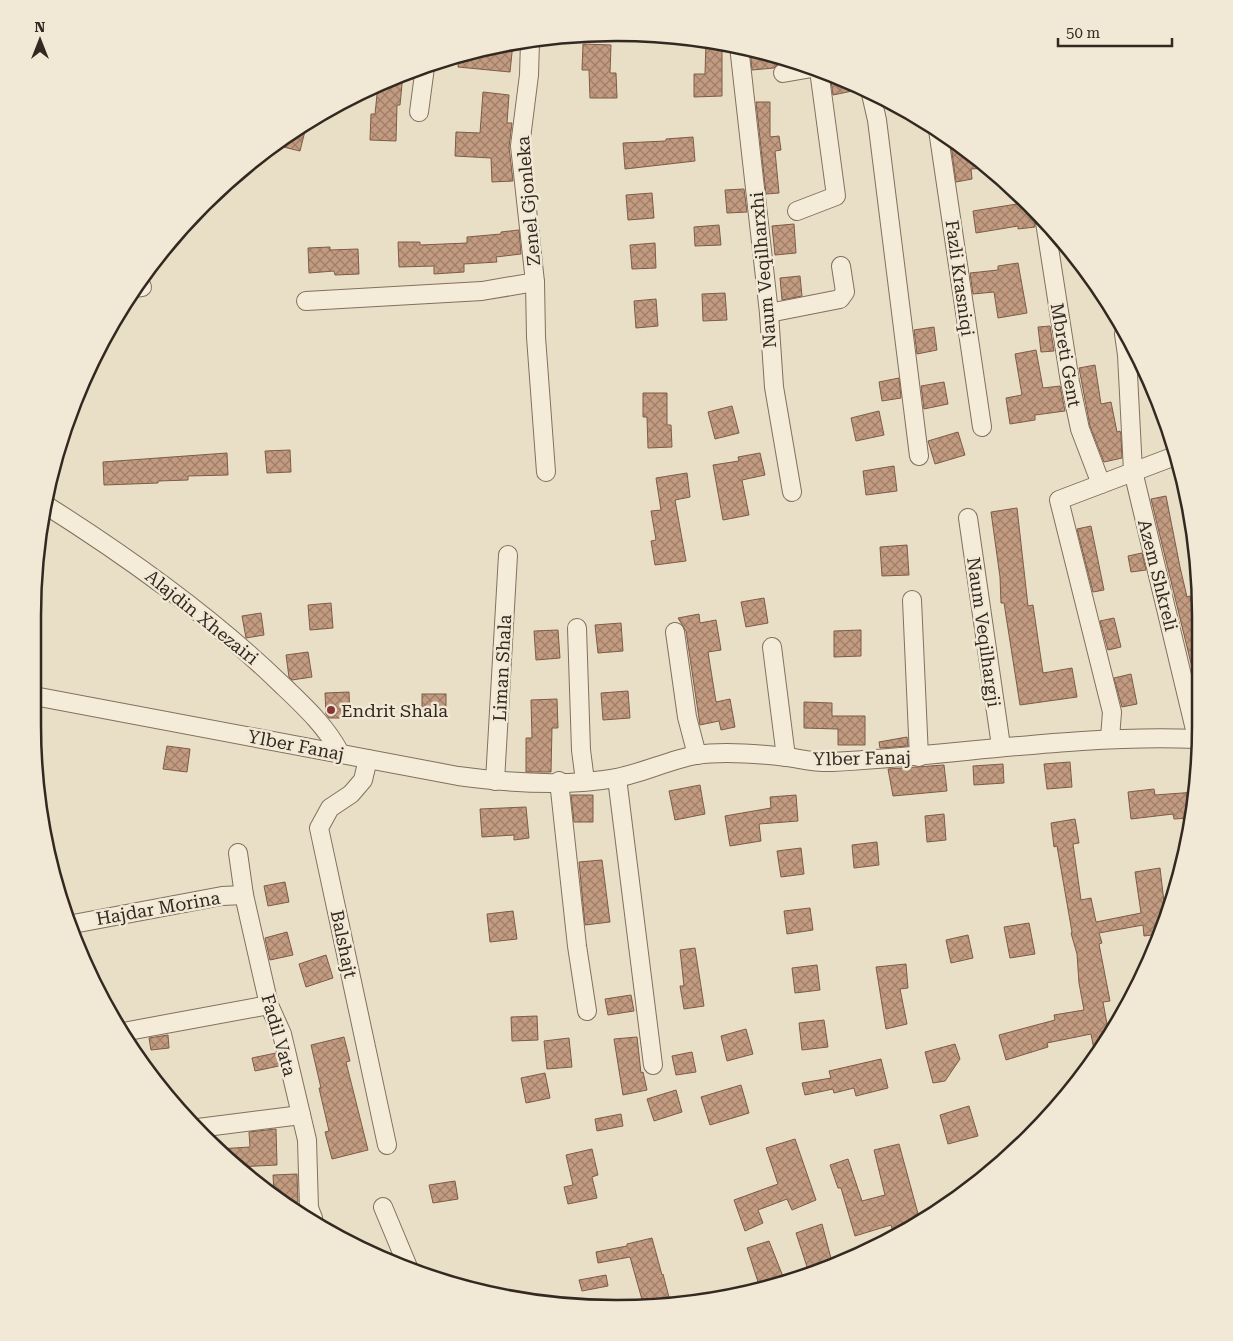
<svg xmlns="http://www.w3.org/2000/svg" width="1233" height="1341" viewBox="0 0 1233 1341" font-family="'Roboto Serif',serif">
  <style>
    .building { fill: url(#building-cross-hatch); stroke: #7e5c47 }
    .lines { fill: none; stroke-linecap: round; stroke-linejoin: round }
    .minor-casing { stroke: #82705e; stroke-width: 20 }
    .minor { stroke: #f4ecd8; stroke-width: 18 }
    .poi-dot { fill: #893537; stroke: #f1e8d5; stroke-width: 2 }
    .labels { text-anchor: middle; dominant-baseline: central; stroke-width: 5; stroke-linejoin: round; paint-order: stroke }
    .street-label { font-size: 18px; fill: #342920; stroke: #f1e8d5 }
    .poi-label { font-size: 18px; fill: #342920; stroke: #f1e8d5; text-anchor: start }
    .rim { fill: none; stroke: #342920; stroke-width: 2.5 }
  </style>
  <defs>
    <pattern id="building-cross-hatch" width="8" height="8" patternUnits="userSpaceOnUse" patternTransform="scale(1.25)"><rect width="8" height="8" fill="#c29b80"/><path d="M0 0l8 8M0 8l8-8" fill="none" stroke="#9e7e68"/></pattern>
  </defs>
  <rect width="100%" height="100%" fill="#e9dec6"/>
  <g class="building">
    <polygon points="706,41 722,43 722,96 694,97 694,74 705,74"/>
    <polygon points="513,43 510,72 458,67 459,57"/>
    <polygon points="583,44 611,45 610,73 616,73 617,98 590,98 589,70 582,70"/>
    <polygon points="750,50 776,58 777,65 774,68 752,70"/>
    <polygon points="403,74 400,105 397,105 396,141 370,140 371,114 375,114 378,85"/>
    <polygon points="830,74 840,77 862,89 833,95"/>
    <polygon points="483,92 509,95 507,123 512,123 509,147 513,181 492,182 491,158 455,156 456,132 480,133"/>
    <polygon points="756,102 770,102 770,137 779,136 781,150 775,151 779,193 766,194"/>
    <polygon points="307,123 300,151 275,145 292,131"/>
    <polygon points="693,137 695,161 625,169 623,143 666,141 666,139"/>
    <polygon points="950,138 986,168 971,169 972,179 956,182"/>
    <polygon points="744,189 747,212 727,213 725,190"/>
    <polygon points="1016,192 1038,214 1035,219 1035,227 1018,229 1018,226 976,233 973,211 1017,204"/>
    <polygon points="652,193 654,218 628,220 626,195"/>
    <polygon points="794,224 796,253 775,255 772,226"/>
    <polygon points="719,225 721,245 695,246 694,227"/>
    <polygon points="519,230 521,254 496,257 497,262 464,264 464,272 434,274 434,266 399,267 398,242 420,242 420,245 467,243 467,237 501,234 501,232"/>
    <polygon points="655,243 656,268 632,269 630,245"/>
    <polygon points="330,247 330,250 358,249 359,274 335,275 334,271 309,273 308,248"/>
    <polygon points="1018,263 1027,313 998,318 994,292 973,294 970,273 998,270 998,266"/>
    <polygon points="800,276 802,296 782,300 780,278"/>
    <polygon points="725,293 727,320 703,321 702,294"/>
    <polygon points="656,299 658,326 636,328 634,301"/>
    <polygon points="1050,326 1054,351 1041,352 1038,327"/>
    <polygon points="934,327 937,350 917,354 914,330"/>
    <polygon points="1036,350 1043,388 1060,386 1065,411 1035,415 1035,420 1010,424 1006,398 1022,395 1015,354"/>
    <polygon points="1095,365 1101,404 1111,402 1117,432 1120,431 1121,435 1122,458 1104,462 1090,426 1079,368"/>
    <polygon points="899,378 901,398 882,401 879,382"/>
    <polygon points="944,382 948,404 924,409 921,386"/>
    <polygon points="643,393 667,393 667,425 671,425 672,447 648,448 647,417 643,417"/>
    <polygon points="732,406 739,433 715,439 708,412"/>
    <polygon points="879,411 884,435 856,441 851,418"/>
    <polygon points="958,432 965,455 935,464 928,441"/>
    <polygon points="290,450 291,472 267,473 265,451"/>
    <polygon points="227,453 228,475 188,476 188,480 158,481 158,483 104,485 103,462"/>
    <polygon points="760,453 765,475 742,480 749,515 723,520 713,465 739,461 738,457"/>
    <polygon points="894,466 897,491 866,495 863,471"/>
    <polygon points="687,473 690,497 675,500 686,561 655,565 651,541 656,540 651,511 661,510 656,478"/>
    <polygon points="1166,496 1180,567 1187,597 1190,596 1200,644 1198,692 1151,499"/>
    <polygon points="1017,508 1028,606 1033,605 1043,673 1072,668 1077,697 1020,705 1004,603 1001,603 1000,577 991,512"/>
    <polygon points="1091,526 1104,590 1093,592 1077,529"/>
    <polygon points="907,545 909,575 882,576 880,547"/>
    <polygon points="1142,553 1146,570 1131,572 1128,556"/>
    <polygon points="764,598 768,623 746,627 741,602"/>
    <polygon points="331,603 333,628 310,630 308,605"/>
    <polygon points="261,613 264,635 246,638 242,616"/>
    <polygon points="699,614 700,623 716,620 721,650 708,652 716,702 730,699 735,727 721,730 719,721 700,725 686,631 678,618"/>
    <polygon points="1114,618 1121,647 1108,650 1100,621"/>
    <polygon points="621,623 623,651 598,653 595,625"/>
    <polygon points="558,630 560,658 536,660 534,631"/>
    <polygon points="861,630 861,656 834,657 834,631"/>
    <polygon points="308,652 312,677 292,680 289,677 286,655"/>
    <polygon points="1131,674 1137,704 1122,707 1114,678"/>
    <polygon points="628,691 630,718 603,720 601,693"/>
    <polygon points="349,692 350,718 329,718 326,714 325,693"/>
    <rect x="422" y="694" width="24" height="24"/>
    <polygon points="557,699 558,728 552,728 551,772 526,772 526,738 532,738 531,700"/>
    <polygon points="804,702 832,703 832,716 865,716 865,745 838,745 838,729 804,728"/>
    <polygon points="907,737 908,746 880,748 879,742"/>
    <polygon points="167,746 190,749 187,772 163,769"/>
    <polygon points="1070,762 1072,787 1047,789 1044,764"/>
    <polygon points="1003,764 1004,783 974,785 973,766"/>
    <polygon points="944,765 947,791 893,796 888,769"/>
    <polygon points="700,785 705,814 675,820 669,791"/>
    <polygon points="1154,789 1155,795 1196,792 1191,818 1174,819 1173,814 1131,819 1128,792"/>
    <polygon points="571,795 593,795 593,822 574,822"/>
    <polygon points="796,795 798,821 759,824 761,841 730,846 725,816 771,808 770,797"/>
    <polygon points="526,807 529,838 514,840 514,835 482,837 480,809"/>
    <polygon points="944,814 946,840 927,842 925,816"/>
    <polygon points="1075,819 1079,843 1073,844 1081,900 1091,898 1096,922 1141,913 1135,872 1160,868 1166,919 1159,934 1144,936 1143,925 1099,933 1102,943 1099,944 1110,1001 1103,1002 1109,1035 1095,1055 1091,1034 1047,1043 1048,1047 1006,1060 999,1035 1055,1020 1054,1015 1084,1010 1079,983 1077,954 1071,933 1072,932 1057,846 1054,847 1051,823"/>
    <polygon points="877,842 879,865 854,868 852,845"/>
    <polygon points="801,848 804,874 781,877 777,851"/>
    <polygon points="602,860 610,922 585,925 579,862"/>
    <polygon points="285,882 289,902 268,906 264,886"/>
    <polygon points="810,908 813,930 787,934 784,911"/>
    <polygon points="513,911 517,939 490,942 487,914"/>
    <polygon points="1029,923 1035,954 1010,958 1004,927"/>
    <polygon points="287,932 293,955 270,960 265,938"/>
    <polygon points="968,935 973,958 951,963 946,940"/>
    <polygon points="695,948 704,1006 684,1009 680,986 684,986 680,950"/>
    <polygon points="326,955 333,978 306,987 299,964"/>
    <polygon points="906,964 908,988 900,989 907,1024 886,1029 876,967"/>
    <polygon points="817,965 820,990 795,993 792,968"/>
    <polygon points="631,995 634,1011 608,1015 605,999"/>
    <polygon points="537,1016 538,1040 512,1041 511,1017"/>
    <polygon points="824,1020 828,1047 802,1050 799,1023"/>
    <polygon points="746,1029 753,1054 727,1061 721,1036"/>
    <polygon points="168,1035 169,1048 151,1050 149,1038"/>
    <polygon points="344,1037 350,1061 346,1062 368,1150 332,1159 325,1132 329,1131 319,1088 321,1088 311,1045"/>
    <polygon points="637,1037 641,1073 643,1072 647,1090 623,1095 614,1039"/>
    <polygon points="569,1038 572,1067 547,1069 544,1041"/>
    <polygon points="955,1044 960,1059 945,1081 933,1083 925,1052"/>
    <polygon points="692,1052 696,1072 676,1075 672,1056"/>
    <polygon points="276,1053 279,1066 255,1071 252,1058"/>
    <polygon points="881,1059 888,1088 856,1096 854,1088 834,1093 833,1089 805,1095 802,1083 831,1078 829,1071"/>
    <polygon points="545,1073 550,1098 526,1103 521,1078"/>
    <polygon points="741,1085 749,1113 710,1125 701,1097"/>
    <polygon points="676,1090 682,1112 654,1121 647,1099"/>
    <polygon points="969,1106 978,1136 948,1144 940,1115"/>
    <polygon points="621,1114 623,1126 597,1131 595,1119"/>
    <polygon points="276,1129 277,1165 237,1167 218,1149 250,1147 249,1132"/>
    <polygon points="795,1139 816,1200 792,1210 787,1199 758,1210 763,1223 745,1231 734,1200 778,1184 766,1148"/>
    <polygon points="899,1144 920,1221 894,1235 891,1225 855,1236 841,1188 838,1188 830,1165 848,1159 862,1201 885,1195 874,1150"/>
    <polygon points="592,1149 598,1175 592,1177 597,1198 568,1204 564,1187 573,1185 566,1155"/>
    <polygon points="297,1174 298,1202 290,1203 274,1192 273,1175"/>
    <polygon points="455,1181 458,1199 433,1203 429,1185"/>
    <polygon points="822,1224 833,1266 809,1273 796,1233"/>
    <polygon points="652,1238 662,1275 663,1274 670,1301 643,1303 630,1257 598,1263 596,1252 627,1246 627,1244"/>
    <polygon points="769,1241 784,1279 760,1288 747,1248"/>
    <polygon points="606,1275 608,1286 582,1291 579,1280"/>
  </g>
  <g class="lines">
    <g class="minor-casing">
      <g id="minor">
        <polyline points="739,46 769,313 774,387 792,492"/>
        <polyline points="783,73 812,68"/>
        <polyline points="871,94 877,120 919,456"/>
        <polyline points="419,112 425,67"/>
        <polyline points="938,130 982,427"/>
        <polyline points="797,211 836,196 819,70"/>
        <polyline points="1045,222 1070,382 1080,429 1101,484"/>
        <polyline points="535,282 536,337 546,472"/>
        <polyline points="134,288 142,287"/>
        <polyline points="306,301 482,291 535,282 520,146 529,75 530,41"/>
        <polyline points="769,313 840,299 845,292 841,266"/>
        <polyline points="1124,334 1127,355 1133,471 1197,738"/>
        <path d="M 44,504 C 128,557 210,615 281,684 C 303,705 326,726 340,753"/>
        <polyline points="968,518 1001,746"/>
        <polyline points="912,600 919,757"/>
        <polyline points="577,628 581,750 585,781"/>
        <polyline points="675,632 687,717 697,755"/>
        <polyline points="772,647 786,757"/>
        <path d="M 34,696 L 458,776 C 509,783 566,787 616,778 C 643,773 669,760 696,755 C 721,751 761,754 787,757 C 802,759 817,763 832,762 C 955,756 1073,734 1197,739"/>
        <polyline points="1110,738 1112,712 1059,500 1175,456"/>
        <polyline points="368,759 363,780 351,794 330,808 319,828 387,1145"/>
        <polyline points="617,778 653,1065"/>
        <polyline points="495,781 508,555"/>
        <polyline points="559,781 577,946 587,1011"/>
        <polyline points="238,853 244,895 269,1005 282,1034 307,1140 309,1208 313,1218"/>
        <polyline points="73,924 222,896 244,895"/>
        <polyline points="123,1032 269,1005"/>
        <polyline points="198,1128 301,1115"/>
        <polyline points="383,1207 408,1267"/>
      </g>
    </g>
    <use href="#minor" class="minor"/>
  </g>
  <circle class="poi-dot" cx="331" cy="710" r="5"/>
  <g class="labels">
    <g class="street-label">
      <text transform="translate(528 201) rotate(-95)">Zenel Gjonleka</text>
      <text transform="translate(763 270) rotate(-95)">Naum Veqilharxhi</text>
      <text transform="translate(960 278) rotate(82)">Fazli Krasniqi</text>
      <text transform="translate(1066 355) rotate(80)">Mbreti Gent</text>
      <text transform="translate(1158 575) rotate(76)">Azem Shkreli</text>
      <text transform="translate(202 617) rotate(39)">Alajdin Xhezairi</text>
      <text transform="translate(984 632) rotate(82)">Naum Veqilhargji</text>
      <text transform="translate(502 668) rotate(-87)">Liman Shala</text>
      <text transform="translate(296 745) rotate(11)">Ylber Fanaj</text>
      <text transform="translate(862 758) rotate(-1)">Ylber Fanaj</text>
      <text transform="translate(158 908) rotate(-10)">Hajdar Morina</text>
      <text transform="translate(344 944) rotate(78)">Balshajt</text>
      <text transform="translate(279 1035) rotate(74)">Fadil Vata</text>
    </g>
    <g class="poi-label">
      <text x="341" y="710">Endrit Shala</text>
    </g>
  </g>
  <path d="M0 0H1233V1341H0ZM616 41H617A575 575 0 0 1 1192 616V725A575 575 0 0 1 617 1300H616A575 575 0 0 1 41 725V616A575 575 0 0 1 616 41Z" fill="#f1e8d5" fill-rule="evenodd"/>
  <path class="rim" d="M616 41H617A575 575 0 0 1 1192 616V725A575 575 0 0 1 617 1300H616A575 575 0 0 1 41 725V616A575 575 0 0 1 616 41Z"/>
  <g transform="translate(40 40)" stroke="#f1e8d5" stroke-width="4" paint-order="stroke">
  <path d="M0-4L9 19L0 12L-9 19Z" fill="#342920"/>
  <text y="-8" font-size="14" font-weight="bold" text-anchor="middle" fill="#342920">N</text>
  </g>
  <path d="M1058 38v8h114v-8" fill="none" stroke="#342920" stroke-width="2.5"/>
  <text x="1066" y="38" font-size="15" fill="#342920" stroke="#f1e8d5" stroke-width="4" paint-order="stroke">50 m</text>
</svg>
